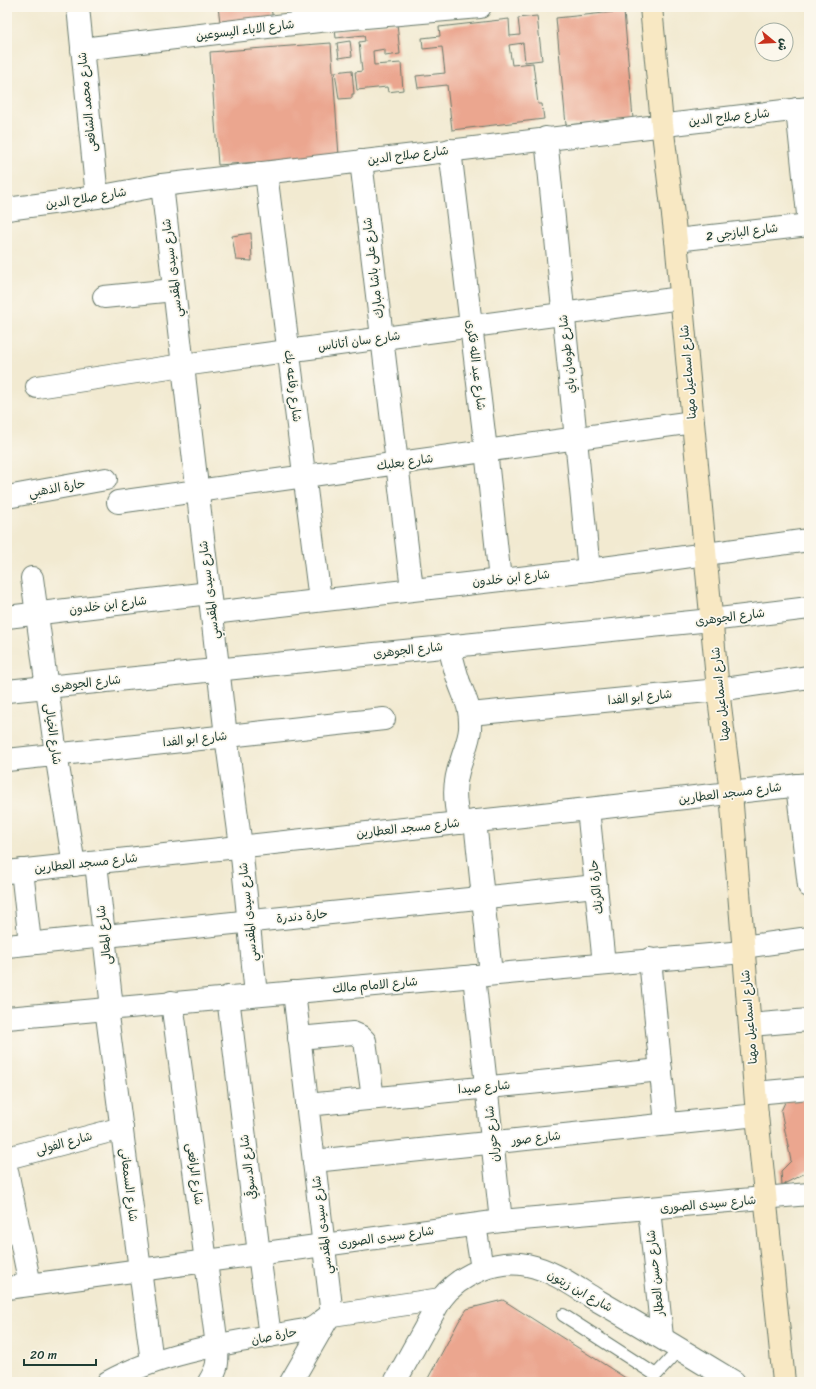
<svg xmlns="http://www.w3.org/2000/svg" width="816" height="1389" viewBox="0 0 816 1389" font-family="Sriracha,'Playpen Sans Arabic',sans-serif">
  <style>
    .building { fill: #eba68f }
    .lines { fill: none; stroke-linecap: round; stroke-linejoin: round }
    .lane-casing { stroke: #697a6b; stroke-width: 14 }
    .street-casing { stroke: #697a6b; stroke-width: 24 }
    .secondary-casing { stroke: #697a6b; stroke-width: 24 }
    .lane { stroke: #fff; stroke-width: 12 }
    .street { stroke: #fff; stroke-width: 22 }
    .secondary { stroke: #f8e8c3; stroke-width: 22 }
    .labels { text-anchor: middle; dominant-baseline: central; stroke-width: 3.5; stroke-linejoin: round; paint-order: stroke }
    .street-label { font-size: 12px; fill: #1f3d34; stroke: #fbf7ec }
  </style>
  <rect width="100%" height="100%" fill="#fbf7ec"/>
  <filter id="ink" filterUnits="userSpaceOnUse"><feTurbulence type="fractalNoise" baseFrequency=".025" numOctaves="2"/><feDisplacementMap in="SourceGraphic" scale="8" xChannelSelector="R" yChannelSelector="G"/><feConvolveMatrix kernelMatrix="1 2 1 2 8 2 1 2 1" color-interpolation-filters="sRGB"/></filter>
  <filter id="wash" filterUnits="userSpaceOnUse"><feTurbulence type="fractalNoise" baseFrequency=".012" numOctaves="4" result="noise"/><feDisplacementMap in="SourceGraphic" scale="16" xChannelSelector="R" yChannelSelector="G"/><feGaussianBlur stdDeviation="0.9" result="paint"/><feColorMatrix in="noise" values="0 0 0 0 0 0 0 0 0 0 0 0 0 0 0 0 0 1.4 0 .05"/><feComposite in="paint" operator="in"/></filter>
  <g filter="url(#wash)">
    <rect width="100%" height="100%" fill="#f2ead1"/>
    <g id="blocks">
      <g class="building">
        <polygon points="218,7 271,7 273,21 221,29"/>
        <polygon points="323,7 358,7 324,15"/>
        <polygon points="624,11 633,119 566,125 556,18"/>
        <polygon points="537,16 542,60 525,62 523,43 509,45 512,65 533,63 538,104 542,104 544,119 452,130 447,85 418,88 416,76 445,73 442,47 423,49 422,38 440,36 439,27 509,19 510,36 520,35 518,18"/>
        <polygon points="397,23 400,54 385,56 385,49 373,51 374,65 401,63 403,90 388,92 387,87 357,90 355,72 362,71 359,42 365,41 364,35 336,38 335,30"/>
        <polygon points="350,41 352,56 339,58 337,43"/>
        <polygon points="331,43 339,156 218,165 210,52"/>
        <polygon points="352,70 354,94 352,94 352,98 339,99 335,72"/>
        <polygon points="251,233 252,261 236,260 232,236"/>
        <polygon points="809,1097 809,1171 782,1185 781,1171 791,1161 781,1111 786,1100"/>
        <polygon points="503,1300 632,1382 426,1382 459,1321 467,1309"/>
      </g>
    </g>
  </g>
  <g filter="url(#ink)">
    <use href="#blocks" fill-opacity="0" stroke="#697a6b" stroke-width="1"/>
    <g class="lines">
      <g class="lane-casing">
        <polyline id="lane" points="563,1315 656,1375 680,1349"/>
      </g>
      <g class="street-casing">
        <g id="street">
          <polyline points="78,7 97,197"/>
          <polyline points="82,49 319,21 480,7"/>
          <polyline points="797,109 809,224"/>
          <polyline points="546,138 589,570"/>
          <polyline points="450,150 486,450 500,580"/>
          <polyline points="361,161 412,589"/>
          <polyline points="266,173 320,600"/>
          <polyline points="162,185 226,736 241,846 256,995"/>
          <polyline points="7,209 97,197 162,185 809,108"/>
          <polyline points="676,240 809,225"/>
          <polyline points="104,297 174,290"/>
          <polyline points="37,387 183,365 681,298"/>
          <polyline points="7,497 106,479"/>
          <polyline points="118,502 693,422"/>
          <polyline points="32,578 56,754 74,865"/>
          <polyline points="212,613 589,570 809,540"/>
          <polyline points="7,617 209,593"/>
          <path d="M 449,646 C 452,658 455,670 459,682 C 466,701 471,708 470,729 C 469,741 464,751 461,762 C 453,784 454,800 459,823"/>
          <polyline points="7,691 711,620 809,608"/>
          <polyline points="470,714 718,690 809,677"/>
          <polyline points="7,760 384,719"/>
          <polyline points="797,785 809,886"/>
          <polyline points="588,809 604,964"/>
          <polyline points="475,821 491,974"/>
          <polyline points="96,863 112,1008"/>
          <polyline points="22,870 30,943"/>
          <polyline points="7,872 588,809 809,784"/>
          <polyline points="7,946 596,886"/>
          <polyline points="743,947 809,938"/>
          <polyline points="650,959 666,1124"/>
          <polyline points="474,976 501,1221"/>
          <polyline points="294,992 332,1315"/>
          <polyline points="228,997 259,1254 270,1336"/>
          <path d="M 172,1002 L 217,1346 C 218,1363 218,1367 209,1382"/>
          <polyline points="106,1008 152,1362"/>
          <polyline points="7,1018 743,952"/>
          <polyline points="750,1025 809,1020"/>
          <polyline points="299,1038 353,1033 360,1036 365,1041 373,1098"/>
          <polyline points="756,1093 809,1088"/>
          <polyline points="307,1105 661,1070"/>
          <polyline points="7,1158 122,1128"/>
          <polyline points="314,1161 757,1115"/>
          <polyline points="7,1171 30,1285"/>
          <polyline points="649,1208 662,1337"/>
          <polyline points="475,1225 482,1269"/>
          <polyline points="7,1288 501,1221 809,1194"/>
          <path d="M 108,1382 C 167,1349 244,1341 310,1329 C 319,1326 323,1318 332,1315 L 441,1299"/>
          <polyline points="291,1382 328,1318"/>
          <path d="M 395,1382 L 441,1299 C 460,1274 496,1259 527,1265 C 552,1270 574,1286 595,1299 C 642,1326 688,1354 734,1382"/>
        </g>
      </g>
      <g class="secondary-casing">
        <polyline id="secondary" points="651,7 662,124 676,240 718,690 731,793 757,1115 784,1382"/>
      </g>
      <use href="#lane" class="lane"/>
      <use href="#street" class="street"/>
      <use href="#secondary" class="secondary"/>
    </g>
  </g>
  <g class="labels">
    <g class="street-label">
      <text transform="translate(245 30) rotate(-7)">شارع الاباء اليسوعين</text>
      <text transform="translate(87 102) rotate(-96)">شارع محمد الشافعى</text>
      <text transform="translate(729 117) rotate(-6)">شارع صلاح الدين</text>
      <text transform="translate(408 155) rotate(-7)">شارع صلاح الدين</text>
      <text transform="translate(86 198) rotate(-9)">شارع صلاح الدين</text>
      <text transform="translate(742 232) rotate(-7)">شارع البازجى 2</text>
      <text transform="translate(172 268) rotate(-97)">شارع سيدى المقدسي</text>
      <text transform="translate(373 268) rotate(-97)">شارع على باشا مبارك</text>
      <text transform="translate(359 341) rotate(-8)">شارع سان أتاناس</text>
      <text transform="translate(567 354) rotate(-96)">شارع طومان باي</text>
      <text transform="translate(476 365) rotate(83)">شارع عبد الله فكرى</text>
      <text transform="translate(688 372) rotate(-95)">شارع اسماعيل مهنا</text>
      <text transform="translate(293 386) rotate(83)">شارع رفاعه بك</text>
      <text transform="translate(405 462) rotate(-8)">شارع بعلبك</text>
      <text transform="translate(57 488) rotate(-10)">حارة الذهبي</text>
      <text transform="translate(511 578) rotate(-6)">شارع ابن خلدون</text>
      <text transform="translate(209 590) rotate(-97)">شارع سيدى المقدسي</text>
      <text transform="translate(108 605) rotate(-7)">شارع ابن خلدون</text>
      <text transform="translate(730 617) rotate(-7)">شارع الجوهرى</text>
      <text transform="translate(408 650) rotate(-6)">شارع الجوهرى</text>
      <text transform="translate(86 683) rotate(-6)">شارع الجوهرى</text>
      <text transform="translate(720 694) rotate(-96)">شارع اسماعيل مهنا</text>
      <text transform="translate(640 697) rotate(-6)">شارع ابو الفدا</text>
      <text transform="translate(53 734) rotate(82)">شارع الخيالى</text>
      <text transform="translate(195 739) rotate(-6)">شارع ابو الفدا</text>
      <text transform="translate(730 793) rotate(-7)">شارع مسجد العطارين</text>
      <text transform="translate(408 828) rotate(-6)">شارع مسجد العطارين</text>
      <text transform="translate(86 863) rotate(-6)">شارع مسجد العطارين</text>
      <text transform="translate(596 887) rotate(-96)">حارة الكرنك</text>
      <text transform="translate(248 912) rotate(-96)">شارع سيدى المقدسي</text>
      <text transform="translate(302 916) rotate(-6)">حارة دندرة</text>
      <text transform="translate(104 935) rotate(-97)">شارع المعالى</text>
      <text transform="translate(375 985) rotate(-5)">شارع الامام مالك</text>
      <text transform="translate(749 1017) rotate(-95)">شارع اسماعيل مهنا</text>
      <text transform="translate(484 1087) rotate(-5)">شارع صيدا</text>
      <text transform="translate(492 1134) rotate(-96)">شارع حوران</text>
      <text transform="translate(536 1138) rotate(-6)">شارع صور</text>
      <text transform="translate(64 1143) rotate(-15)">شارع الفولى</text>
      <text transform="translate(248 1167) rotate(-97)">شارع الدسوقي</text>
      <text transform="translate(195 1174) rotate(82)">شارع الرافعى</text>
      <text transform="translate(129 1185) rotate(83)">شارع السمعانى</text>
      <text transform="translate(708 1204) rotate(-5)">شارع سيدى الصورى</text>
      <text transform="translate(322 1225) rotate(-97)">شارع سيدى المقدسي</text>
      <text transform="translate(386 1237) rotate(-8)">شارع سيدى الصورى</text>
      <text transform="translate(655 1273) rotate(-96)">شارع حسن العطار</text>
      <text transform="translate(580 1291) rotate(29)">شارع ابن زيتون</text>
      <text transform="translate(274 1336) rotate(-11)">حارة صان</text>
    </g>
  </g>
  <rect width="816" height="1389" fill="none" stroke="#fbf7ec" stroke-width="24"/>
  <g transform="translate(774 42) rotate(108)"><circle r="19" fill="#fbf7ec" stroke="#a3ada2"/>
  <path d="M0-3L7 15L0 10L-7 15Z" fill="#c8321e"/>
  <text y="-6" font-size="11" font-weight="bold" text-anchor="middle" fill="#1f3d34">ش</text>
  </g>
  <path d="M24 1359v6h72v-6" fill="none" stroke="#1f3d34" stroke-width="2"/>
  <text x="30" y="1359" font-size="12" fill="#1f3d34" stroke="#fbf7ec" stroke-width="3" paint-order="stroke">20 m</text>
</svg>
